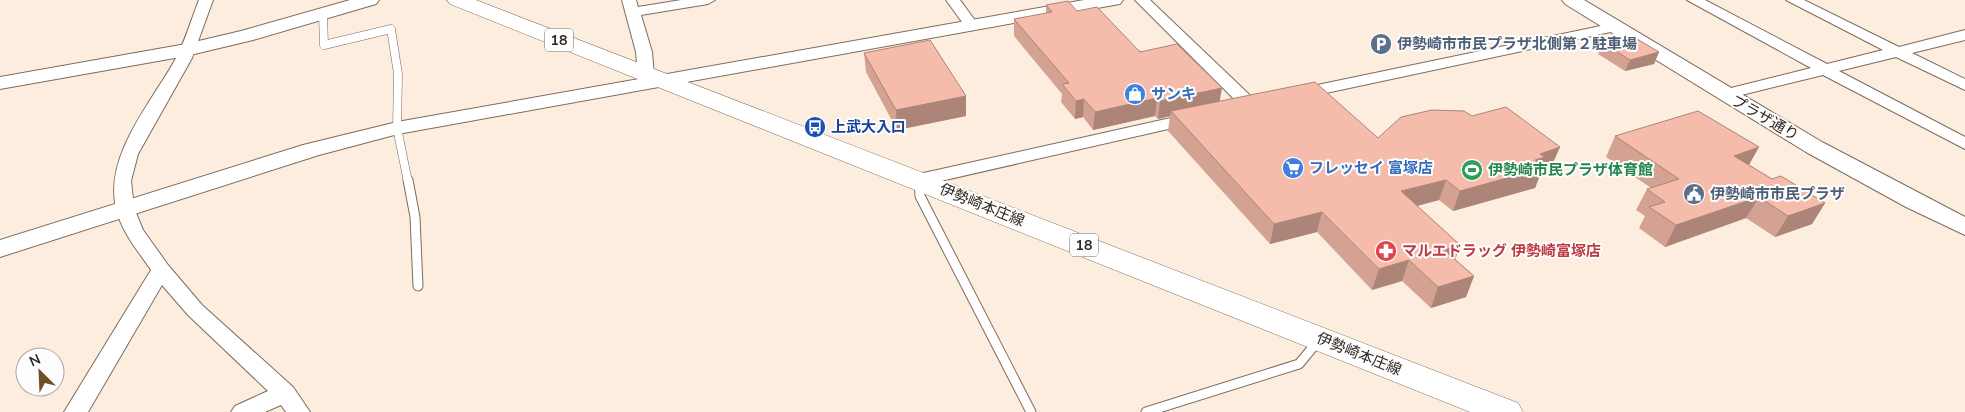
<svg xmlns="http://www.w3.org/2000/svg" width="1965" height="412" viewBox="0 0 1965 412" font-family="'Nunito Sans','Noto Sans JP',sans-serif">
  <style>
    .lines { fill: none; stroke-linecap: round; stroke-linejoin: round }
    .service-far1-casing { stroke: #7d6c5d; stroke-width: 9 }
    .service-casing { stroke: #7d6c5d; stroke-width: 11 }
    .minor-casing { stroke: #7d6c5d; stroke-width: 2 }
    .tertiary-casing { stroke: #7d6c5d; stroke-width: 2 }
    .primary-casing { stroke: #7d6c5d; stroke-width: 1 }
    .service-far1 { stroke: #fff; stroke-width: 8 }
    .service { stroke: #fff; stroke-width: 9 }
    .minor { fill: #fff; fill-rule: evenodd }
    .tertiary { fill: #fff; fill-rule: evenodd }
    .primary { fill: #fff; fill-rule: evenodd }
    .wall { fill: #d3a293 }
    .shaded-wall { fill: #ac8478 }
    .building { fill: #f5bcab; stroke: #ac8478 }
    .labels { text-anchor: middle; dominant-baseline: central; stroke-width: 4; stroke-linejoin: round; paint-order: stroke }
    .shield { fill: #fdfdfd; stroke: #6c6662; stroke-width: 1 }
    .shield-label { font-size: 14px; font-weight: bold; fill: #2e2620 }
    .service-label { font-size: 15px; font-weight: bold; fill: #4e5e75; stroke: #fdfdfd; text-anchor: start }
    .shop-label { font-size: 15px; font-weight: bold; fill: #366cbe; stroke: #fdfdfd; text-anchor: start }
    .street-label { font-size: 15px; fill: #2e2620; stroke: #fdfdfd }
    .transit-label { font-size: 15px; font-weight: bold; fill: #164399; stroke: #fdfdfd; text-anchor: start }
    .leisure-label { font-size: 15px; font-weight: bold; fill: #27864d; stroke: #fdfdfd; text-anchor: start }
    .health-label { font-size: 15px; font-weight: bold; fill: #be3a42; stroke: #fdfdfd; text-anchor: start }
  </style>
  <rect width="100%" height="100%" fill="#fdeddf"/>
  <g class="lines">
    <g class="service-far1-casing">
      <polyline id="service-far1" points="323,15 324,45 391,29 398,74 397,128 408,182"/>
    </g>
    <g class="service-casing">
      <g id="service">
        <polyline points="408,180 415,217 418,286"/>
        <polyline points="919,180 920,196 1031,412"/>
        <polyline points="1146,412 1299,364 1318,341"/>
      </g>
    </g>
    <g class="minor-casing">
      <g id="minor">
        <path d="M 199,0 L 213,0 L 192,58 L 138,154 L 131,181 L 134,208 L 143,230 L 168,265 L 202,305 L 293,387 L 310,412 L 286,412 L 281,405 L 265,412 L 231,412 L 235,406 L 268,391 L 188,315 L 162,285 L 88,412 L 64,412 L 151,270 C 138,251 121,231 116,208 C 104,156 151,103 175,60 C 185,42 191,20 199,0 Z"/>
        <polygon points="622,0 636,0 638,7 681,0 715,0 708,4 641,15 652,52 654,75 646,80 638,75 636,52"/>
        <polygon points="946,0 960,0 979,26 977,29 967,29"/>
        <polygon points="1135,0 1150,0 1256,101 1258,105 1256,109 1244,109"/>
        <polygon points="1687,0 1705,0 1827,64 1883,50 1786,0 1804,0 1899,47 1965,30 1965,40 1912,53 1965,79 1965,90 1896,57 1839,71 1965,137 1965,149 1823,75 1725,99 1719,97 1717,94 1719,91 1811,68"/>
        <polygon points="1615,23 1620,24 1622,27 1620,30 1298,99 1290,94 1298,89"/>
        <polygon points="1193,113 1199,114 1201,118 1199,122 919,186 913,184 910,180 913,176 919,174"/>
      </g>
    </g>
    <g class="tertiary-casing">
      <g id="tertiary">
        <polygon points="350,0 379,0 376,4 253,40 186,56 0,89 0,77 186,44 241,31"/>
        <polygon points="1084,0 1123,0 1120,4 1114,5 398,134 319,155 0,257 0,240 303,145 397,122"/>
        <polygon points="1562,0 1584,0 1822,142 1965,217 1965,235 1906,207 1806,152 1565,4"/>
      </g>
    </g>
    <g class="primary-casing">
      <polygon id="primary" points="447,0 476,0 1518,403 1523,412 1470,412 450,4"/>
    </g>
    <use href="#service-far1" class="service-far1"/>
    <use href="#service" class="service"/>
    <use href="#minor" class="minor"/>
    <use href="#tertiary" class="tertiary"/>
    <use href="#primary" class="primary"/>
  </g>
  <g class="wall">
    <polygon points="1046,5 1077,11 1219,101 1378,138 1472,116 1560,147 1551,167 1542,170 1535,188 1453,211 1439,200 1417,206 1460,245 1455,259 1474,276 1466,297 1431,308 1402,281 1372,290 1317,232 1270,244 1168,131 1170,116 1158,119 1155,116 1093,130 1083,117 1075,119 1061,102 1062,94 1014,36 1014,19 1046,13"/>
    <polygon points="1603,43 1659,52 1654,64 1625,71 1598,54"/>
    <polygon points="864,53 966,96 966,116 897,130 866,72"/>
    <polygon points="1615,136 1759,147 1749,165 1772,179 1825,203 1812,224 1775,237 1746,218 1665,247 1639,228 1645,216 1636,210 1647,189 1651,188 1606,157"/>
  </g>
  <g class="shaded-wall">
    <polygon points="1659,52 1654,64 1625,71 1630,60"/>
    <polygon points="1222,88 1219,105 1171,111 1170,116 1158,119 1160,101"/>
    <polygon points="966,96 966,116 897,130 896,110"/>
    <polygon points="1157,98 1155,116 1093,130 1095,112"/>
    <polygon points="1084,99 1083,117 1075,119 1076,101"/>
    <polygon points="1560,147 1551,167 1542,170 1535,188 1453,211 1460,191 1535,160 1540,154"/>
    <polygon points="1759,147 1747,168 1734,156"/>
    <polygon points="1446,180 1439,200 1394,212 1401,191"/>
    <polygon points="1759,197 1746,218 1665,247 1676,225"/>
    <polygon points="1825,203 1812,224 1775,237 1788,216"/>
    <polygon points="1322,212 1317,232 1270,244 1274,224"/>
    <polygon points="1460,245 1453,266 1444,250"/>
    <polygon points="1409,260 1402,281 1372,290 1379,269"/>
    <polygon points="1474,276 1466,297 1431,308 1438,287"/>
  </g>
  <g class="building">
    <polygon points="1068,1 1077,11 1097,7 1140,52 1177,44 1222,88 1160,101 1157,98 1095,112 1084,99 1076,101 1062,84 1069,83 1014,19 1052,12 1046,5"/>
    <polygon points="1632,36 1659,52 1630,60 1603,43"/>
    <polygon points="930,40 966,96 896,110 864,53"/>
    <polygon points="1315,82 1378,138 1401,117 1432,110 1464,111 1472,116 1506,107 1560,147 1540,154 1545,157 1535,160 1543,168 1460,191 1446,180 1401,191 1460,245 1444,250 1474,276 1438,287 1409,260 1379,269 1322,212 1274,224 1171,111"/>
    <polygon points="1698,111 1759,147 1734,156 1772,179 1781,176 1825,203 1788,216 1759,197 1676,225 1649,207 1665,202 1647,189 1679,179 1615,136"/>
  </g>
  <defs>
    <g id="parking-disc" transform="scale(1.125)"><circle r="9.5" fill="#5c6f8a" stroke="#fdfdfd"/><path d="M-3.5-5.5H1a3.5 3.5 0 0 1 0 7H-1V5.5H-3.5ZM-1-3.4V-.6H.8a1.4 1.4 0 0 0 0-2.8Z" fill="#fff"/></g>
    <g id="shop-disc" transform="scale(1.125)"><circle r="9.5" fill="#3f7fe0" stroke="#fdfdfd"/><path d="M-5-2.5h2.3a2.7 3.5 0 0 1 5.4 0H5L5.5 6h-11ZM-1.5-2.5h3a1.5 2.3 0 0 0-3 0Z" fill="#fff"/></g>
    <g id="bus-disc" transform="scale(1.125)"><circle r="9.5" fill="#1a4fb4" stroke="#fdfdfd"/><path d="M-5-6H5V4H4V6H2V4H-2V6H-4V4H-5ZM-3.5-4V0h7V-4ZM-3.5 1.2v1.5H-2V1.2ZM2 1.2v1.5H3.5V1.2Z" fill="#fff"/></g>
    <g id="supermarket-disc" transform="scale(1.125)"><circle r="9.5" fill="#3f7fe0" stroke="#fdfdfd"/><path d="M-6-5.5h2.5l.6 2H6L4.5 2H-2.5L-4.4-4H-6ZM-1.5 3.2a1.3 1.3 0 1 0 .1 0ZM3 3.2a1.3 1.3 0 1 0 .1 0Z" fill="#fff"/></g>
    <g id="stadium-disc" transform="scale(1.125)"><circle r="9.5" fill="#2e9e5b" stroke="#fdfdfd"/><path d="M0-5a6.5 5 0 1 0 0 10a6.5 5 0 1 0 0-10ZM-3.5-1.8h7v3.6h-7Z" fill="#fff"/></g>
    <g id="civic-disc" transform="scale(1.125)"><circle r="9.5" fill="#5c6f8a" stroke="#fdfdfd"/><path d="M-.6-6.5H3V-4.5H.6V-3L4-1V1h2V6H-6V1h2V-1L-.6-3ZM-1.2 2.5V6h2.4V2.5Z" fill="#fff"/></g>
    <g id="pharmacy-disc" transform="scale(1.125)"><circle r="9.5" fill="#e0444e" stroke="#fdfdfd"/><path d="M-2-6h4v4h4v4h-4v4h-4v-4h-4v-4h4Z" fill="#fff"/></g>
  </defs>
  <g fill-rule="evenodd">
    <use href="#parking-disc" x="1381" y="44"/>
    <use href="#shop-disc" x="1135" y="94"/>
    <use href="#bus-disc" x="815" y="127"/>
    <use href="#supermarket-disc" x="1293" y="168"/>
    <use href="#stadium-disc" x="1472" y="170"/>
    <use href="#civic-disc" x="1694" y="194"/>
    <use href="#pharmacy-disc" x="1386" y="251"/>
  </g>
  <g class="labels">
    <g class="shield">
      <rect x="545" y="28.5" width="28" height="23" rx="4"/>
      <rect x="1070" y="233.5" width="28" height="23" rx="4"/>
    </g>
    <g class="shield-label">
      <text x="559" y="40">18</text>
      <text x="1084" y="245">18</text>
    </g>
    <g class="service-label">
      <text x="1397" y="44">伊勢崎市市民プラザ北側第２駐車場</text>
      <text x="1710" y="194">伊勢崎市市民プラザ</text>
    </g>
    <g class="shop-label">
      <text x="1151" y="94">サンキ</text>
      <text x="1309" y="168">フレッセイ 富塚店</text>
    </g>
    <g class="street-label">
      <text transform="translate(1765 118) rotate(30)">プラザ通り</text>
      <text transform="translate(982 205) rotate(22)">伊勢崎本庄線</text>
      <text transform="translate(1359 354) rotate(22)">伊勢崎本庄線</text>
    </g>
    <g class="transit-label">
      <text x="831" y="127">上武大入口</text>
    </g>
    <g class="leisure-label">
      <text x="1488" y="170">伊勢崎市民プラザ体育館</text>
    </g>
    <g class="health-label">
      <text x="1402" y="251">マルエドラッグ 伊勢崎富塚店</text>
    </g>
  </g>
  <g transform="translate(40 372) rotate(336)"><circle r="24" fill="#fdfdfd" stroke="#aaa7a5"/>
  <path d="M0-4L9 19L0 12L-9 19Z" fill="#705026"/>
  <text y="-8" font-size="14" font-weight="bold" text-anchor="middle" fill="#2e2620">N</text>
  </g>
</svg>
